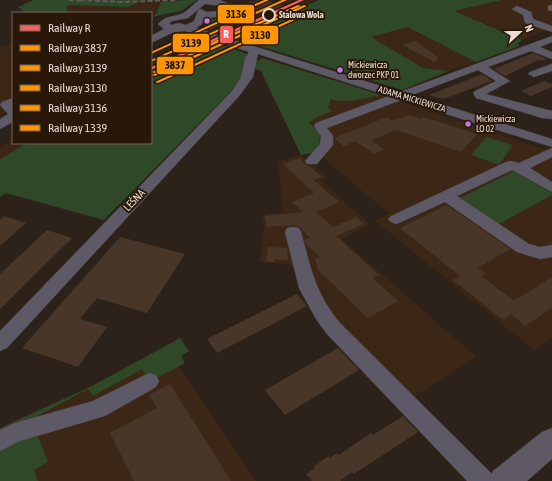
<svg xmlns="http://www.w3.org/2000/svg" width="552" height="481" viewBox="0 0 552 481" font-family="'Asap Condensed',sans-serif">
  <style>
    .built { fill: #3c2716 }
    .green { fill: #2f4828 }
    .building { fill: #483729 }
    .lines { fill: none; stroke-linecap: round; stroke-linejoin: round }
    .minor-casing { stroke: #453c36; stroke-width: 1 }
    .major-casing { stroke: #453c36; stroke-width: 1 }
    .minor { fill: #5d5966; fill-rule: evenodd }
    .major { fill: #5f5965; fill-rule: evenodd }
    .rail { stroke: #5f595a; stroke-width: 2; stroke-dasharray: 5 2.5; stroke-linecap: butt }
    .rail-1-casing { stroke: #29180a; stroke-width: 3 }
    .rail-2-casing { stroke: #29180a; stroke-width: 3 }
    .rail-3-casing { stroke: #29180a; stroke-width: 3 }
    .rail-4-casing { stroke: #29180a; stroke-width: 3 }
    .rail-5-casing { stroke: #29180a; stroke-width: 3 }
    .rail-6-casing { stroke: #29180a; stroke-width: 3 }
    .rail-1 { fill: #f86060; fill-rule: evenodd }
    .rail-2 { fill: #ff9500; fill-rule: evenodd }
    .rail-3 { fill: #ff9500; fill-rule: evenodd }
    .rail-4 { fill: #ff9500; fill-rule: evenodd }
    .rail-5 { fill: #ff9500; fill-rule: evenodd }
    .rail-6 { fill: #ff9500; fill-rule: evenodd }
    .stop-dot { fill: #29180a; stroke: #e8dcd3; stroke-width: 2 }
    .bus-dot { fill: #bd7bd9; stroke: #29180a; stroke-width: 1.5 }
    .labels { text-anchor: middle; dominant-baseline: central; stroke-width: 4; stroke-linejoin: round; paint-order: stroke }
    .far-stop-label { font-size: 9px; font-weight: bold; fill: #e8dcd3; stroke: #29180a; text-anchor: start }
    .far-bus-label { font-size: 9px; fill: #e8dcd3; stroke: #29180a; text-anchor: start }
    .far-street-label { font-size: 9px; fill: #e8dcd3; stroke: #29180a }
    .street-label { font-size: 11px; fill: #e8dcd3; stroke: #29180a }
    .line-badge { stroke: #29180a; stroke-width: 1.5 }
    .badge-label { font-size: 11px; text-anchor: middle; font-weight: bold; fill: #fff }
    .pale-badge-label { font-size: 11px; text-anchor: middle; font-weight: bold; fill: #111 }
  </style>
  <rect width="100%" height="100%" fill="#2c221a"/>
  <g class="built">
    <polygon points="184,0 161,2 156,14 151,16 151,13 68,13 67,5 127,7 138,1"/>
    <polygon points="282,0 316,0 232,38 223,36 212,41 218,43 183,56 151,72 151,63 190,44 183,40 195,35 204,38 215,33 211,31"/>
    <polygon points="502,0 552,0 552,28 522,40 454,11"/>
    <polygon points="407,27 476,62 449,71 423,68 370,37"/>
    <polygon points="13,43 13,108 0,116 0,47"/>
    <polygon points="329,78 552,152 552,338 534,350 375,221 389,214 314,150 285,107"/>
    <polygon points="13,139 13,143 27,143 0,159 0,147"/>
    <polygon points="300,154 328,178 320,181 370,224 342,239 476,357 410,399 331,319 306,266 260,262 264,226 262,214 283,212 278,162"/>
    <polygon points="166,346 256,481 33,481 13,428"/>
  </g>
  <g class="green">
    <polygon points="33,0 163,0 138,1 137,3 127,7 67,5 68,13 25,13 18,7"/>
    <polygon points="184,0 197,0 181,11 151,17 156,14 161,2"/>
    <polygon points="319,0 502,0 454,11 522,40 517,44 520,46 476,62 407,27 371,37 423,68 449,71 402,90 234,38"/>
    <polygon points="209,16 213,17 212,19 234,19 210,30 207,27"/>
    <polygon points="218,43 247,54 243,72 237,85 104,220 6,193 0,197 0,159 27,143 151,143 151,72 183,56"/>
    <path d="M 262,58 L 381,95 C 366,98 345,104 331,99 L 328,107 L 332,111 L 314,119 L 309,123 L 321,133 L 319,140 L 320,148 L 316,152 L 301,155 L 261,71 L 255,69 L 256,62 Z"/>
    <polygon points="486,137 513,145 499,165 471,155"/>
    <polygon points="514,171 552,193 552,195 497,225 458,199"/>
    <polygon points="180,338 189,351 181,356 185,363 155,379 147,377 142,369 93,396 88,389 0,436 0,428 94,385"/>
    <polygon points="35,434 38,437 48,462 34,470 38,481 0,481 0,447"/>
  </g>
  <g class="building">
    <polygon points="259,0 270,1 293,9 277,16 259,10 242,17 230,12 238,8 240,5"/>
    <polygon points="415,41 438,57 435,62 402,45"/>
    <polygon points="533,53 547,59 541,61 538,60 505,76 494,69"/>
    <polygon points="482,74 492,81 443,99 429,95"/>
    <polygon points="544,81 552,84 552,87 531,96 521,91"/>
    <polygon points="410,115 420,119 423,117 477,134 461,152 397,130 371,140 384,149 374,154 355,141 344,146 334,138 387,117 392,121"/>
    <polygon points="300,158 306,165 309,166 322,177 313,180 339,202 316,212 333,227 356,217 364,224 336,236 379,275 372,278 398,301 368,318 318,270 315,259 320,257 306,244 305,240 310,238 300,227 295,225 267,227 265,216 303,212 292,202 314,193 283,164"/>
    <polygon points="447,205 510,249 478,268 486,274 481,276 514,301 552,277 552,308 525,326 511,314 503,320 453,280 460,276 400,228"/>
    <polygon points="4,216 26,223 0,246 0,220"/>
    <polygon points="47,230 72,238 0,309 0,274"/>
    <polygon points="120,237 185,254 147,313 97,298 80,319 107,327 78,367 22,348"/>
    <polygon points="268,247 287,248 288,260 275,259 275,262 266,262"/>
    <polygon points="297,294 307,306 217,353 207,339"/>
    <polygon points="338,348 359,370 285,415 265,390"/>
    <polygon points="170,384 231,481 134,481 110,433 157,408 149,395"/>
    <polygon points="403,416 418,432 354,474 352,472 340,481 312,481 306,474 315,468 313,467 329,456 330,458 337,453 339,455 371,433 373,435"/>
  </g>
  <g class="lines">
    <g class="minor-casing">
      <g id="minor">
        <path d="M 199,0 L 220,0 L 232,5 L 226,16 L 205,18 L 202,24 L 196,28 L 400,92 L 552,36 L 552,42 L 540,47 L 552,52 L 552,59 L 531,51 L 488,67 L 510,81 L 486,94 L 552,111 L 552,119 L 542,118 L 476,98 L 473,93 L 475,91 L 496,81 L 478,70 L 412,95 L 552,139 L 552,147 L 401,100 L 327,128 L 333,136 L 333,145 L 317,164 L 307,164 L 305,161 L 320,144 L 321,136 L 314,126 L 316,123 L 389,96 L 258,54 L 253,77 L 240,95 L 7,348 L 0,351 L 0,331 L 232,91 L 241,77 L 245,58 L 249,52 L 185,31 L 174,32 L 151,43 L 151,36 L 164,29 L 158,24 C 165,16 172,17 181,14 C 187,12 193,4 199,0 ZM 205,4 L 222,6 L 220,11 L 206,12 L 201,9 L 198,10 L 194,21 L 186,25 L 178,23 L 172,25 L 169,24 L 172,21 L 188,18 Z"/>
        <polygon points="552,5 552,11 548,10 548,6"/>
        <polygon points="517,6 531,12 533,19 552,26 552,32 525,23 523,15 512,9"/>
        <polygon points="552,64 552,71 534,77 528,74 530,72"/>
        <polygon points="13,98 13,122 0,129 0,119 8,114 0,105 2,102"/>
        <polygon points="552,148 552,157 530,168 552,182 552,192 512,170 457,196 529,244 540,247 552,245 552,257 540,259 517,252 445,202 401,222 396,224 391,222 388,219 391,216 506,162 511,161 519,163"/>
        <path d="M 293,227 L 299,228 L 301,232 C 311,268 315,293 340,323 L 491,473 L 495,481 L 467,481 L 326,333 L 316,319 L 299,288 L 285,232 L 287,228 Z"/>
        <polygon points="149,373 156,375 159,381 156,387 105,416 20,441 0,451 0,430 15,423 93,401"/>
      </g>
    </g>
    <g class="major-casing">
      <polygon id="major" points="552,428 552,459 527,481 489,481 493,471 542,432"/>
    </g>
    <use href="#minor" class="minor"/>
    <use href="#major" class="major"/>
    <g class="rail">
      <polyline points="69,0 84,1"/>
      <polyline points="80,0 124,2 176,0"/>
    </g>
    <g class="rail-1-casing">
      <polygon id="rail-1" points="299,0 304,0 151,70 151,67"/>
    </g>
    <g class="rail-2-casing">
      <polygon id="rail-2" points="304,5 307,6 155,76 152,75"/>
    </g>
    <g class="rail-3-casing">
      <polygon id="rail-3" points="282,0 287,0 151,62 151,60"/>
    </g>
    <g class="rail-4-casing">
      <polygon id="rail-4" points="307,12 310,13 158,83 155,82"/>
    </g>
    <g class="rail-5-casing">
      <polygon id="rail-5" points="264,0 269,0 151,54 151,52"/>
    </g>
    <g class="rail-6-casing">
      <polygon id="rail-6" points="298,5 301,6 221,41 155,73 152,72 219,39"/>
    </g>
    <use href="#rail-1" class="rail-1"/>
    <use href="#rail-2" class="rail-2"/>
    <use href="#rail-3" class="rail-3"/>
    <use href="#rail-4" class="rail-4"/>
    <use href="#rail-5" class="rail-5"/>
    <use href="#rail-6" class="rail-6"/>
  </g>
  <circle class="stop-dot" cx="269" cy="15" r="6"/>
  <g class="bus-dot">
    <circle cx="207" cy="21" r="3.5"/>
    <circle cx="340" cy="70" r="3.5"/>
    <circle cx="468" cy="124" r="3.5"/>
  </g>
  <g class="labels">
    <g class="far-stop-label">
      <text x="279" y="15">Stalowa Wola</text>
    </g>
    <g class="far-bus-label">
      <text x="348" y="65">Mickiewicza<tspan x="348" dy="10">dworzec PKP 01</tspan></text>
      <text x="476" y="119">Mickiewicza<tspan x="476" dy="10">LO 02</tspan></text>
    </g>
    <g class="far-street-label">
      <text transform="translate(412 99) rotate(17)">ADAMA MICKIEWICZA</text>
    </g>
    <g class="street-label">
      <text transform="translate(134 200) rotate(-46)">LEŚNA</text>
    </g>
  </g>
  <g class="line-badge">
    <rect x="217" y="4" width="38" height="20" rx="4" fill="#ff9500"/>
    <rect x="219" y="25" width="15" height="19" rx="4" fill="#f86060"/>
    <rect x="241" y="25" width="38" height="20" rx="4" fill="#ff9500"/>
    <rect x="172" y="33" width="38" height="20" rx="4" fill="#ff9500"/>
    <rect x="156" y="56" width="38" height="19" rx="4" fill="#ff9500"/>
  </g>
  <g class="badge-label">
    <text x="226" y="38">R</text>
  </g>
  <g class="pale-badge-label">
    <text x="236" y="18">3136</text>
    <text x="260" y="39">3130</text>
    <text x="191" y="47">3139</text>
    <text x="175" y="69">3837</text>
  </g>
  <rect x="12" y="12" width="140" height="132" fill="#29180a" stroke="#75665a"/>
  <rect x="20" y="25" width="20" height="6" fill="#f86060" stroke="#75665a"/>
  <text x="48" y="32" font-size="12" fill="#e8dcd3">Railway R</text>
  <rect x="20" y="45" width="20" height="6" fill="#ff9500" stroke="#75665a"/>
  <text x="48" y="52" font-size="12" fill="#e8dcd3">Railway 3837</text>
  <rect x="20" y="65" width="20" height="6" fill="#ff9500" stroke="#75665a"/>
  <text x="48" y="72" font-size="12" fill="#e8dcd3">Railway 3139</text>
  <rect x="20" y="85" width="20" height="6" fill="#ff9500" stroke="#75665a"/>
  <text x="48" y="92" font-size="12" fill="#e8dcd3">Railway 3130</text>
  <rect x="20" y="105" width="20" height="6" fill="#ff9500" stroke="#75665a"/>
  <text x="48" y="112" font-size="12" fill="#e8dcd3">Railway 3136</text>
  <rect x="20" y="125" width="20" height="6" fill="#ff9500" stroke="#75665a"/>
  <text x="48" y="132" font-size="12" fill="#e8dcd3">Railway 1339</text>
  <g transform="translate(520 32) rotate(68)" stroke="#29180a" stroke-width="3" paint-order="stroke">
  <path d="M0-3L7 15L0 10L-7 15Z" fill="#e8dcd3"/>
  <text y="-6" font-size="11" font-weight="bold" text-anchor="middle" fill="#e8dcd3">N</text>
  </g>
</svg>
